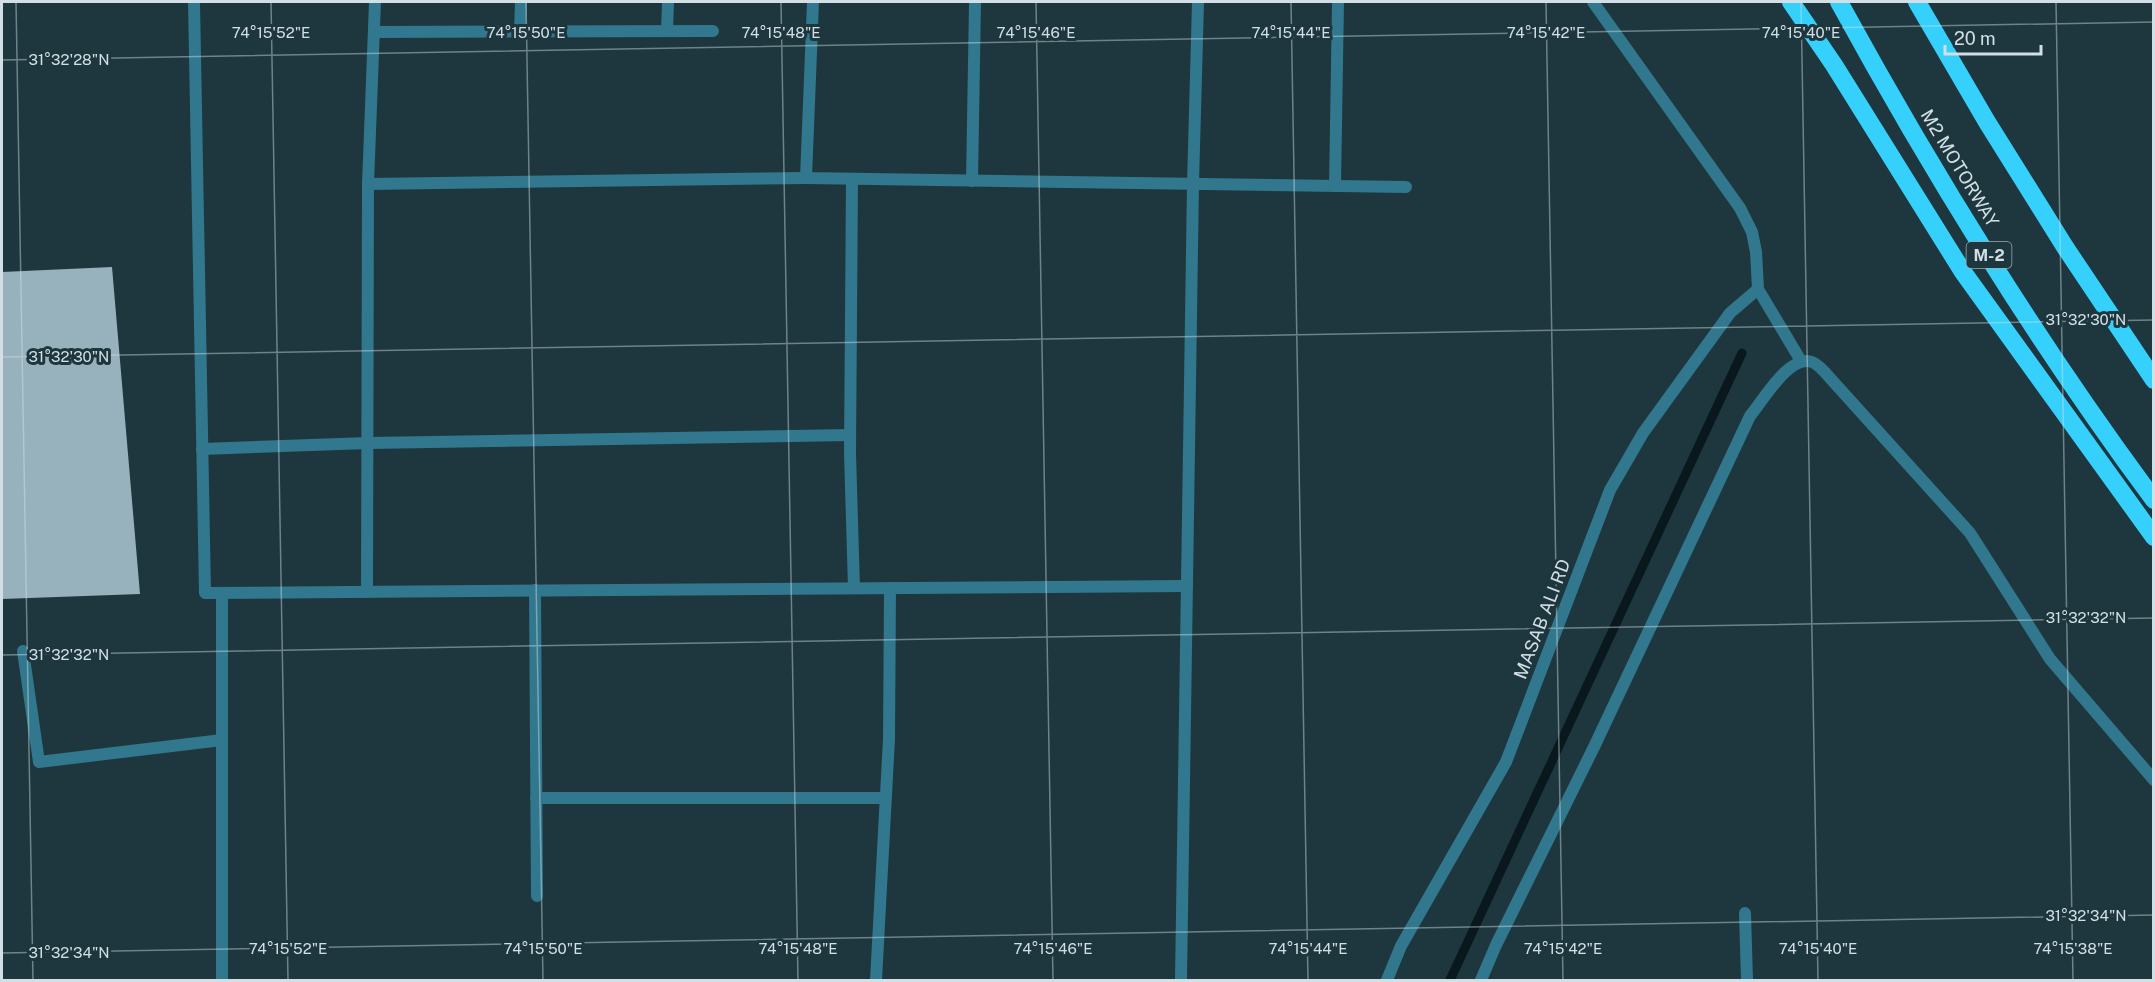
<svg xmlns="http://www.w3.org/2000/svg" width="2155" height="982" viewBox="0 0 2155 982" font-family="'Public Sans',sans-serif">
  <style>
    .lines { fill: none; stroke-linecap: round; stroke-linejoin: round }
    .stream { stroke: #09181d; stroke-width: 9 }
    .building { fill: #97b2bc }
    .street { stroke: #31778d; stroke-width: 12 }
    .highway { stroke: #35d1fc; stroke-width: 18 }
    .ticks { fill: none; stroke: #d2e0e5; stroke-width: 1.5; stroke-opacity: 0.45 }
    .labels { text-anchor: middle; dominant-baseline: central; stroke-width: 6; stroke-linejoin: round; paint-order: stroke }
    .shield { fill: #1e363e; stroke: #9cadb3; stroke-width: 1.5 }
    .shield-label { font-size: 16px; font-weight: bold; fill: #d2e0e5 }
    .street-label { font-size: 18px; fill: #d2e0e5; stroke: #1e363e }
    .ticks-label { font-size: 15px; text-anchor: middle; fill: #d2e0e5; stroke: #1e363e; stroke-width: 6; stroke-linejoin: round; paint-order: stroke }
  </style>
  <rect width="100%" height="100%" fill="#1e363e"/>
  <g class="lines">
    <polyline class="stream" points="1450,980 1742,353"/>
  </g>
  <polygon class="building" points="112,267 140,594 2,599 2,272"/>
  <g class="lines">
    <g class="street">
      <polyline points="194,2 205,593 1187,586"/>
      <polyline points="375,2 368,184 806,178"/>
      <polyline points="813,2 806,178 1406,187"/>
      <polyline points="1593,2 1740,208 1752,232 1756,252 1758,289 1801,361"/>
      <polyline points="520,31 521,2"/>
      <polyline points="667,31 668,2"/>
      <polyline points="374,32 713,31"/>
      <polyline points="852,179 850,453 854,588"/>
      <polyline points="972,181 975,2"/>
      <polyline points="1335,186 1338,2"/>
      <polyline points="202,449 368,443 850,435"/>
      <polyline points="535,590 537,896"/>
      <polyline points="367,592 368,184"/>
      <polyline points="23,651 39,762 222,740"/>
      <polyline points="536,798 885,798"/>
      <polyline points="1745,913 1747,980"/>
      <polyline points="222,980 222,593"/>
      <polyline points="876,980 889,739 890,588"/>
      <polyline points="1181,980 1193,184 1198,2"/>
      <polyline points="1387,980 1401,946 1506,762 1610,490 1643,433 1730,313 1758,289"/>
      <path d="M 1481,980 L 1496,945 L 1594,747 L 1750,416 C 1762,402 1790,353 1812,362 C 1819,365 1825,372 1830,378 L 1970,533 L 2050,659 L 2154,780"/>
    </g>
    <g class="highway">
      <polyline points="1791,2 1834,65 1963,272 2154,537"/>
      <path d="M 1839,2 C 1933,174 2037,342 2154,500"/>
      <polyline points="1917,2 1987,122 2065,247 2154,380"/>
    </g>
  </g>
  <path class="ticks" d="M 16,2 L 33,980M 271,2 L 288,980M 526,2 L 543,980M 781,2 L 798,980M 1036,2 L 1053,980M 1291,2 L 1308,980M 1546,2 L 1563,980M 1801,2 L 1818,980M 2056,2 L 2073,980M 2,60 L 2154,22M 2,357 L 2154,320M 2,655 L 2154,618M 2,953 L 2154,915"/>
  <g class="labels">
    <rect class="shield" x="1966.5" y="242" width="45" height="26" rx="4.5"/>
    <g class="shield-label">
      <text x="1989" y="255">M-2</text>
    </g>
    <g class="street-label">
      <text transform="translate(1960 168) rotate(59)">M2 MOTORWAY</text>
      <text transform="translate(1542 619) rotate(-69)">MASAB ALI RD</text>
    </g>
  </g>
  <g class="ticks-label">
    <text x="271" y="38">74°15'52"E</text>
    <text x="526" y="38">74°15'50"E</text>
    <text x="781" y="38">74°15'48"E</text>
    <text x="1036" y="38">74°15'46"E</text>
    <text x="1291" y="38">74°15'44"E</text>
    <text x="1546" y="38">74°15'42"E</text>
    <text x="1801" y="38">74°15'40"E</text>
    <text x="69" y="65">31°32'28"N</text>
    <text x="2086" y="325">31°32'30"N</text>
    <text x="69" y="362">31°32'30"N</text>
    <text x="2086" y="623">31°32'32"N</text>
    <text x="69" y="660">31°32'32"N</text>
    <text x="2086" y="921">31°32'34"N</text>
    <text x="288" y="954">74°15'52"E</text>
    <text x="543" y="954">74°15'50"E</text>
    <text x="798" y="954">74°15'48"E</text>
    <text x="1053" y="954">74°15'46"E</text>
    <text x="1308" y="954">74°15'44"E</text>
    <text x="1563" y="954">74°15'42"E</text>
    <text x="1818" y="954">74°15'40"E</text>
    <text x="2073" y="954">74°15'38"E</text>
    <text x="69" y="958">31°32'34"N</text>
  </g>
  <rect width="2155" height="982" fill="none" stroke="#d2e0e5" stroke-width="6"/>
  <path d="M1945 45v9h96v-9" fill="none" stroke="#d2e0e5" stroke-width="3"/>
  <text x="1954" y="45" font-size="18" fill="#d2e0e5" stroke="#1e363e" stroke-width="4.5" paint-order="stroke">20 m</text>
</svg>
